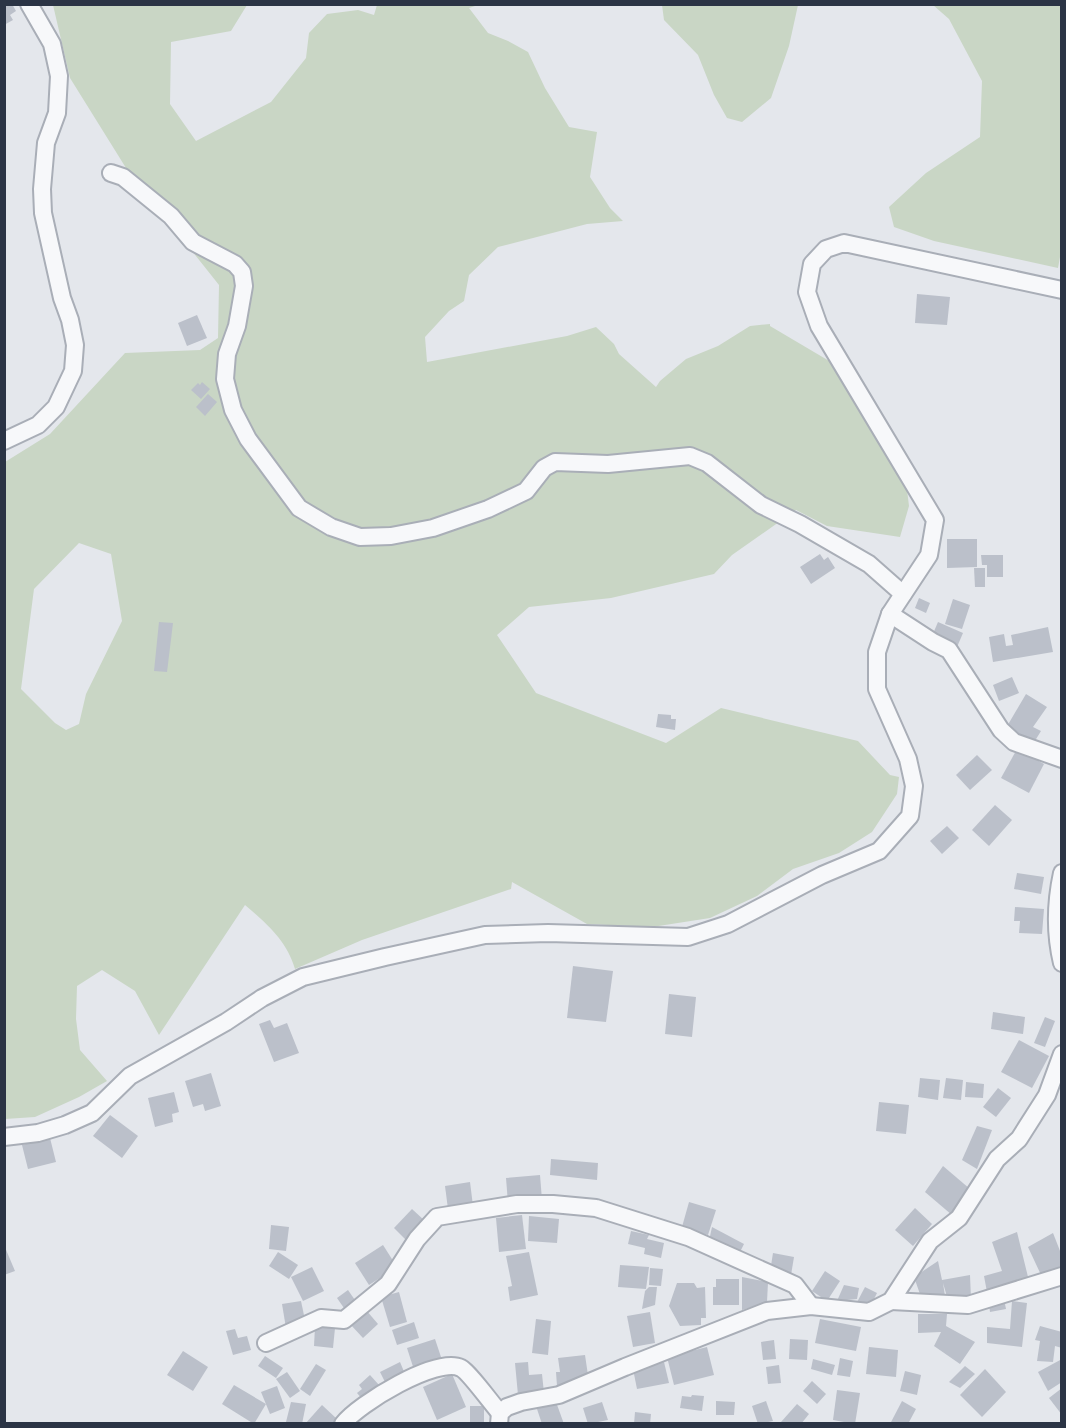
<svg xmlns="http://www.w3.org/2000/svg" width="1066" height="1428" viewBox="0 0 1066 1428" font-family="'Roboto Condensed',sans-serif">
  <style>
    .green { fill: #c9d6c5; fill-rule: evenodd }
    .building { fill: #bbc0ca }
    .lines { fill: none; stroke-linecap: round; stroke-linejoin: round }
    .minor-casing { stroke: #a9aeb7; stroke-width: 20 }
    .minor { stroke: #f7f8fa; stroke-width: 16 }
  </style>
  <rect width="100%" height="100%" fill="#e4e7ec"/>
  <g class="green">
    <path d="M 53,5 L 247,5 L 231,31 L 171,42 L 170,104 L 196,141 L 271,102 L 306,58 L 309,33 L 327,14 L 358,10 L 374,15 L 377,5 L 478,5 L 469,8 L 488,33 L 508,41 L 528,52 L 545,88 L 569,127 L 597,132 L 590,177 L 610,208 L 623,221 L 587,224 L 498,247 L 469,275 L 464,301 L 449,311 L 425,337 L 427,362 L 567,336 L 596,327 L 614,344 L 619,354 L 656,387 L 660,381 L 686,359 L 718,346 L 750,326 L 770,324 L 770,326 L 836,365 L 906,482 L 909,506 L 900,537 L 827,526 L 796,510 L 732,555 L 714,574 L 611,598 L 529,607 L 497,635 L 536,693 L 666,743 L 721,708 L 858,741 L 890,775 L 899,777 L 897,794 L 872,832 L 839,853 L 793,869 L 757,896 L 710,918 L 652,927 L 587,924 L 512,882 L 511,889 L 362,940 L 295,969 C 287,941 267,924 245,905 L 159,1035 L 135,991 L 102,970 L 77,986 L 76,1019 L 80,1050 L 107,1081 L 79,1097 L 35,1117 L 5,1119 L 5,462 L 50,434 L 125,353 L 200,350 L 218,338 L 219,285 L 126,168 L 70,78 ZM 79,543 L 111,554 L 122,621 L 86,694 L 79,724 L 66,730 L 55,723 L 21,689 L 34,589 Z"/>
    <polygon points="662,5 798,5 789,46 771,98 742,122 727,118 714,95 698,55 664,20"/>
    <polygon points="933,5 1061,5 1062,246 1058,268 934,241 894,227 889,207 926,173 980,137 982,81 949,19"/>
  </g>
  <g class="building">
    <polygon points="4,4 12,4 16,11 10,15 13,20 4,25"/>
    <polygon points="917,294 950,297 947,325 915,323"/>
    <polygon points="197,315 207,338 187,346 178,323"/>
    <polygon points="202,382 210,389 201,399 191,390 198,383 200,385"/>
    <polygon points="208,394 217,402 205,416 196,407"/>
    <polygon points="947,539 977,539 977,567 947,568"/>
    <polygon points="820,554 824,560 828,557 835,568 811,584 800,567"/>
    <polygon points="981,555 1003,555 1003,577 987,577 987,565 982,565"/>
    <polygon points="974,568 985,568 985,587 975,587"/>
    <polygon points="919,598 930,603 926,613 915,608"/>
    <polygon points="953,599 970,605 962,629 945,624"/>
    <polygon points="159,622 173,623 167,672 154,671"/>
    <polygon points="938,622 963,633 957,647 932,636"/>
    <polygon points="1048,627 1053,652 993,662 989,637 1004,634 1006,646 1013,645 1011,635"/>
    <polygon points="1012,677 1019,693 999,701 993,685"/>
    <polygon points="1026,694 1047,707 1033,727 1041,731 1033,744 1006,728"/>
    <polygon points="658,714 671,715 671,719 676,719 675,730 656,727"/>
    <polygon points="1017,749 1044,764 1029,793 1001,778"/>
    <polygon points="977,755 992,770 970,790 956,775"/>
    <polygon points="995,805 1012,820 989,846 972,830"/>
    <polygon points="947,826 959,838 942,854 930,841"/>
    <polygon points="1017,873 1044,877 1041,894 1014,889"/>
    <polygon points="1015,907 1044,909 1042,934 1019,933 1020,921 1014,921"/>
    <polygon points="573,966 613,971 606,1022 567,1018"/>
    <polygon points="669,994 696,997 692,1037 665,1034"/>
    <polygon points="993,1012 1025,1017 1023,1034 991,1029"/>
    <polygon points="1045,1017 1055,1021 1045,1047 1034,1043"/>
    <polygon points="270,1020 274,1028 287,1023 299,1053 274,1062 259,1024"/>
    <polygon points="1019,1040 1049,1056 1032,1088 1001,1072"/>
    <polygon points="211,1073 221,1106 205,1111 203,1104 193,1107 185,1081"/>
    <polygon points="920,1078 940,1080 938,1100 918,1097"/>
    <polygon points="946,1078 963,1080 961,1100 943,1098"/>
    <polygon points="966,1082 984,1084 983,1098 965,1097"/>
    <polygon points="998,1088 1011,1098 996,1117 983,1107"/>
    <polygon points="174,1092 179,1112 172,1114 173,1122 155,1127 148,1098"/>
    <polygon points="879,1102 909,1105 906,1134 876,1131"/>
    <polygon points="110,1115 138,1136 122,1158 93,1136"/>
    <polygon points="977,1126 992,1130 977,1169 962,1160"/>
    <polygon points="50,1138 56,1162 28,1169 22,1145"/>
    <polygon points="551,1159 598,1163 597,1180 550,1175"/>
    <polygon points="943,1166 970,1189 952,1215 925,1192"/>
    <polygon points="540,1175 542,1200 508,1203 506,1178"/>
    <polygon points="470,1182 473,1206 448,1209 445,1186"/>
    <polygon points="689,1202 716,1210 708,1235 682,1227"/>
    <polygon points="915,1208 932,1224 913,1246 895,1230"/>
    <polygon points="412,1209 425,1221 406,1240 394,1228"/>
    <polygon points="522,1215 526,1249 499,1252 496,1218"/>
    <polygon points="529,1216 559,1219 557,1243 528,1241"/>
    <polygon points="271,1225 289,1227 286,1251 269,1249"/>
    <polygon points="712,1227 744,1244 738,1256 709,1241"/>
    <polygon points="631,1231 649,1235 647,1239 664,1243 661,1258 644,1254 645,1248 628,1244"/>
    <polygon points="1017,1232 1029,1281 987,1292 984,1276 1002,1271 992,1242"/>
    <polygon points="1053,1233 1062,1256 1062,1269 1042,1277 1028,1247"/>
    <polygon points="4,1245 15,1271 4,1275"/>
    <polygon points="383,1245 397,1267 369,1285 355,1263"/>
    <polygon points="278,1252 298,1265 289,1279 269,1266"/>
    <polygon points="529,1252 538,1295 510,1301 508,1287 512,1286 506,1256"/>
    <polygon points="773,1253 794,1257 791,1275 770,1272"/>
    <polygon points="938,1261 942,1280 970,1275 971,1299 948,1300 943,1283 945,1296 921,1297 914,1277"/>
    <polygon points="620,1265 649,1267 646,1289 618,1287"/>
    <polygon points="312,1267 324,1291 303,1301 291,1277"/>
    <polygon points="650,1268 663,1269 661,1286 649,1285"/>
    <polygon points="825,1271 840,1281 827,1301 812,1291"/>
    <polygon points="742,1277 768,1282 767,1302 742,1310"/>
    <polygon points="716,1279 739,1279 739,1305 713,1305 713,1287 716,1287"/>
    <polygon points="677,1283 694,1283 697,1288 705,1287 706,1318 701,1318 701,1325 680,1326 669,1306"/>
    <polygon points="844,1285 859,1288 857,1299 837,1301"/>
    <polygon points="649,1287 657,1287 655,1305 642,1309 645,1291"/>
    <polygon points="865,1287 877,1293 871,1305 855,1306"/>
    <polygon points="348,1290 357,1303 346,1311 337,1298"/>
    <polygon points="399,1292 407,1322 390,1327 381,1297"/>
    <polygon points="1004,1299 1006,1309 990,1312 989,1304"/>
    <polygon points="301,1301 305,1320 286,1328 282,1304"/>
    <polygon points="1012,1301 1027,1303 1022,1347 987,1343 987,1327 1010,1329"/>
    <polygon points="366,1310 378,1324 363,1338 350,1324"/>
    <polygon points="650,1312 655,1343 633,1347 627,1316"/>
    <polygon points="918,1314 947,1314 946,1326 975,1342 960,1364 934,1346 941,1332 918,1333"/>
    <polygon points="536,1319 551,1321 548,1355 532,1353"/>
    <polygon points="820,1319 861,1327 856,1351 815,1343"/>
    <polygon points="414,1322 419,1338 397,1345 392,1330"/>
    <polygon points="1040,1326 1062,1332 1062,1348 1055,1346 1053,1362 1037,1361 1040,1341 1035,1340"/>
    <polygon points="315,1327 335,1328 333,1348 314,1346"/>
    <polygon points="235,1329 238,1338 247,1336 251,1350 233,1355 226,1331"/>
    <polygon points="435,1339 443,1363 415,1373 407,1348"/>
    <polygon points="790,1339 808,1340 807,1360 789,1359"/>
    <polygon points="774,1340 776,1359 763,1360 761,1342"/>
    <polygon points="707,1347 714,1375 674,1385 667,1357"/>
    <polygon points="869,1347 898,1350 896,1377 866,1374"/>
    <polygon points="183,1351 208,1367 193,1391 167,1375"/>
    <polygon points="585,1355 589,1382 557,1386 556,1372 560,1372 558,1358"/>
    <polygon points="265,1356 283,1368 276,1378 258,1366"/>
    <polygon points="840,1358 853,1361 850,1377 837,1375"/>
    <polygon points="813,1359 835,1365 832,1375 811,1369"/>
    <polygon points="1062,1359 1062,1382 1048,1391 1038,1372"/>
    <polygon points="400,1362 405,1374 386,1384 380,1372"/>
    <polygon points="528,1362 529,1375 542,1374 544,1393 518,1395 515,1363"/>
    <polygon points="664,1362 669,1383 637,1389 633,1369"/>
    <polygon points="316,1364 326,1370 310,1396 300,1389"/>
    <polygon points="779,1365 781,1383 768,1384 766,1367"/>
    <polygon points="965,1366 975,1374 960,1388 949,1382"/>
    <polygon points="985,1369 1006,1392 982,1417 960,1395"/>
    <polygon points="905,1371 921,1375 917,1395 900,1391"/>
    <polygon points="287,1372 300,1391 290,1398 276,1379"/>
    <polygon points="452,1374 466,1407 437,1420 423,1387"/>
    <polygon points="370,1375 379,1385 363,1400 357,1393 362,1389 359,1385"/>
    <polygon points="812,1381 826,1394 817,1404 803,1391"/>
    <polygon points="234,1385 266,1404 254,1424 222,1404"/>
    <polygon points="277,1386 285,1408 270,1414 261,1392"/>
    <polygon points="1062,1388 1062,1415 1049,1398"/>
    <polygon points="837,1390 860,1393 855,1424 833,1420"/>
    <polygon points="692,1395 704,1396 702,1411 680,1408 682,1396 691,1397"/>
    <polygon points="716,1401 735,1402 734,1415 716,1415"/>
    <polygon points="766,1401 773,1421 758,1424 752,1406"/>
    <polygon points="902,1401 916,1409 908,1424 890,1424"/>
    <polygon points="291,1402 306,1404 302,1424 286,1422"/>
    <polygon points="556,1402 564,1424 542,1424 537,1409"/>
    <polygon points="602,1402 608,1420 588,1424 583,1408"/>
    <polygon points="797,1404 809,1414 801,1424 784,1424 781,1422"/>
    <polygon points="322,1405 338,1420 335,1424 305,1424"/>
    <rect x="470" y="1406" width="14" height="18"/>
    <polygon points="635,1412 651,1414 650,1424 634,1424"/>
  </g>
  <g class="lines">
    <g class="minor-casing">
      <g id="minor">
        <polyline points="111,173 123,177 171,216 193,242 235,264 242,272 244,286 237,326 227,354 225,379 233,410 248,439 299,508 331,527 360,537 391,536 433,528 488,509 526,491 544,468 555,462 608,464 690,456 707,463 761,505 800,524 869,564 903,594"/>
        <polyline points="4,441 38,425 56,407 73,371 75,345 70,320 62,298 43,213 42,189 46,143 57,113 59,76 52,44 29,4"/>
        <polyline points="890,614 933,642 949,650 1001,730 1014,742 1062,759"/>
        <path d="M 1062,873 C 1056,901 1055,934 1062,963"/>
        <polyline points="4,1137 38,1133 65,1125 92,1113 130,1076 226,1022 262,998 303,977 385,957 485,935 548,933 688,937 728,924 822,875 879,851 910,816 914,786 908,759 877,689 877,652 890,614 929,555 935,520 819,326 807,292 812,264 826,249 844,243 1062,290"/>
        <polyline points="891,1301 968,1305 1062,1276"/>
        <polyline points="266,1343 321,1318 344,1320 388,1284 417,1239 437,1217 517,1204 553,1204 596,1208 688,1237 795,1285 811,1306"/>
        <path d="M 343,1424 C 358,1404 437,1356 461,1368 C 469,1372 492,1404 500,1413"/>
        <polyline points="499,1424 500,1413 507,1407 521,1402 559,1395 625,1367 767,1311 811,1306 869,1312 891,1301 930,1241 959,1218 997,1159 1019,1139 1047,1095 1062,1054"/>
      </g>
    </g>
    <use href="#minor" class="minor"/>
  </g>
  <rect width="1066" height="1428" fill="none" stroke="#2b3445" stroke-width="12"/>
</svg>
